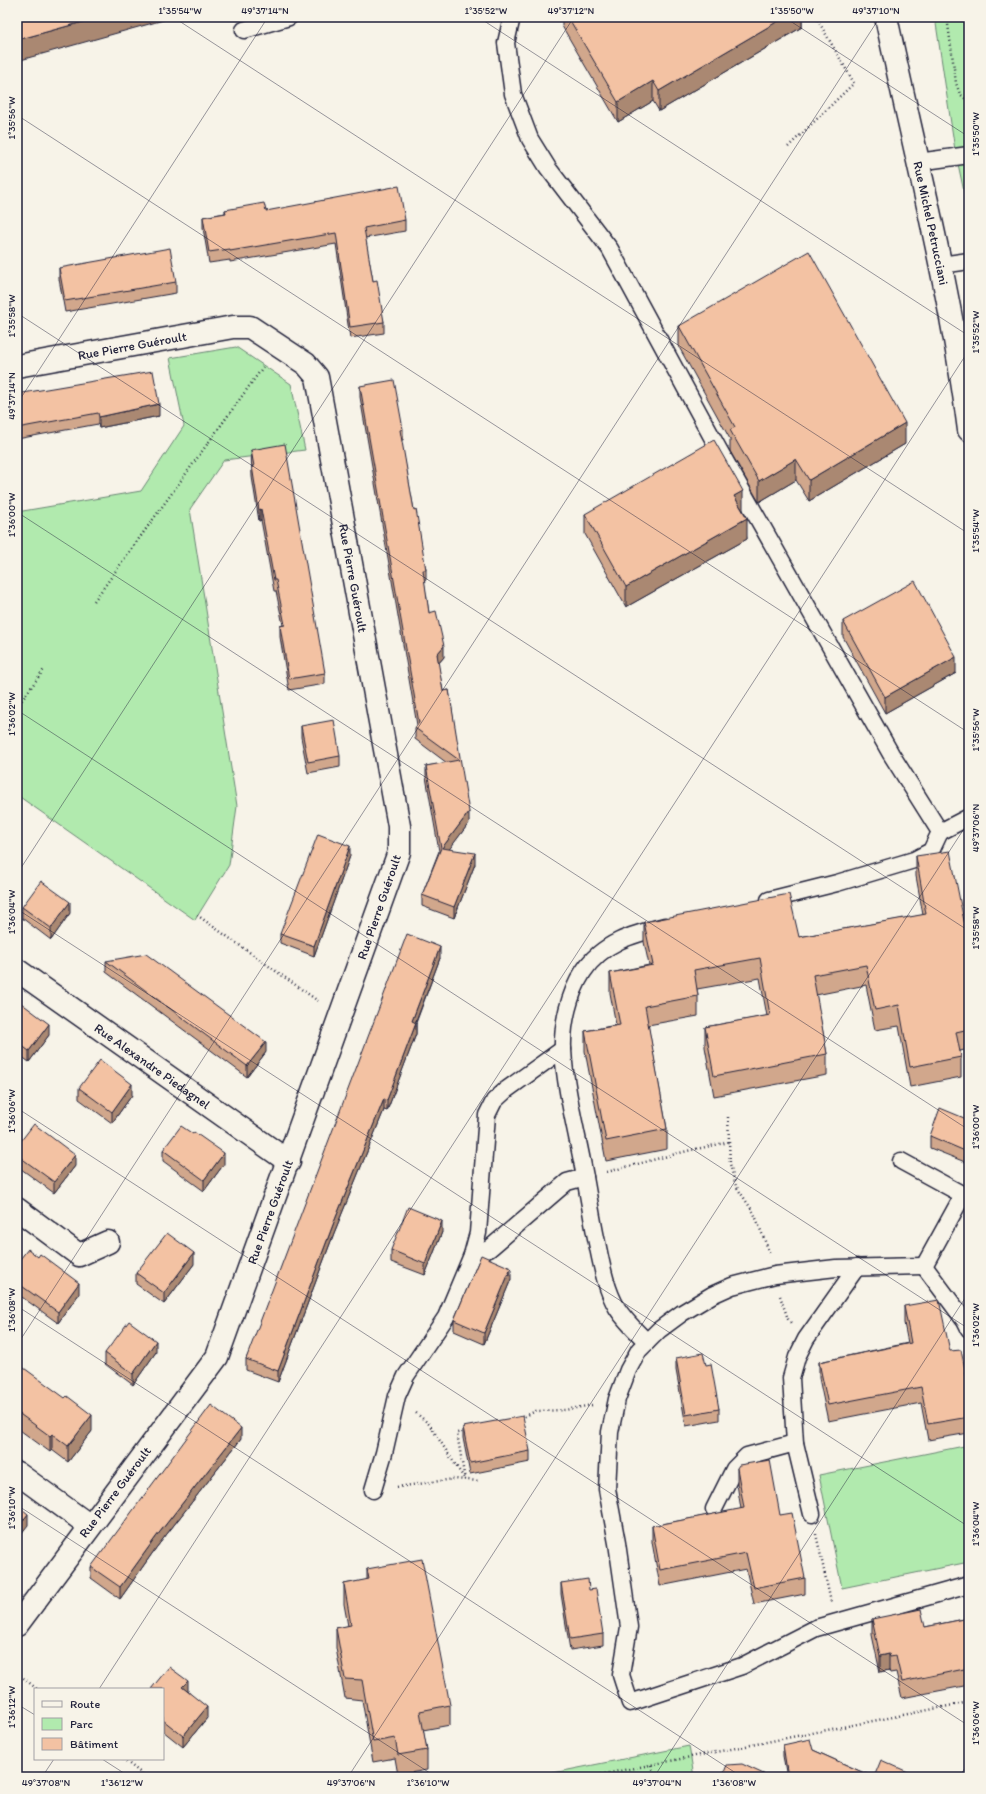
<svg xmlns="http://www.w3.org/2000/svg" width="986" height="1794" viewBox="0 0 986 1794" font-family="Itim,sans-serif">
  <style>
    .green { fill: #b1eaae; stroke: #6a8674 }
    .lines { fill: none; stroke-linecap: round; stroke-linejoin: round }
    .service-casing { stroke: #22223b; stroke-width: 19 }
    .minor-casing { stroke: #22223b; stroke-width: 25 }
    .path { stroke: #22223b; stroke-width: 2.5; stroke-dasharray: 1 3; stroke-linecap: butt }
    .service { stroke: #f7f3e8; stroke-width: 16 }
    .minor { stroke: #f7f3e8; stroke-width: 22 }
    .wall { fill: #d1a78c; stroke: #22223b }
    .shaded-wall { fill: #aa8872; stroke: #22223b }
    .building { fill: #f3c2a3; stroke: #22223b }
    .ticks { fill: none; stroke: #22223b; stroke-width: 1; stroke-opacity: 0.45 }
    .labels { text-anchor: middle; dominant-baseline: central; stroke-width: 3; stroke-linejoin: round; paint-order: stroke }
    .street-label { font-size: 13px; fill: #22223b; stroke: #f7f3e8 }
    .neatline { fill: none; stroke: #22223b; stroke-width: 1.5 }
    .ticks-label { font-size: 10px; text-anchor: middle; fill: #22223b }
  </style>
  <rect width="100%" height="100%" fill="#f7f3e8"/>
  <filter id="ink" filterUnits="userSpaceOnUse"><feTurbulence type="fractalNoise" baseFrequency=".025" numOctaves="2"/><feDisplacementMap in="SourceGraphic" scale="8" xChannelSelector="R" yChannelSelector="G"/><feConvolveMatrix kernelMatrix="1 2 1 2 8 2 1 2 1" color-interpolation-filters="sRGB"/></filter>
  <g filter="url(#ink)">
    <g class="green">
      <polygon points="935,17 969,17 969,215 955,150"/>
      <polygon points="236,347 291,384 305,450 224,460 190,509 237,806 229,865 195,920 17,795 17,512 141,491 184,426 170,358"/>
      <polygon points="969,1445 969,1562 842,1588 819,1475"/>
      <polygon points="689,1746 694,1777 533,1777"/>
    </g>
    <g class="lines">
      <g class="service-casing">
        <g id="service">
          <polyline points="512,17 506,43 513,94 530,139 548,168 610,249 719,450 891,754 940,832 969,817"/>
          <polyline points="244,30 289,17"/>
          <polyline points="918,162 969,155"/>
          <polyline points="941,265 969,261"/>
          <polyline points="769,900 837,883 914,860 931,851 940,832"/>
          <polyline points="901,1161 969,1198"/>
          <polyline points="472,1255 489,1249 567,1182 585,1177"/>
          <polyline points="924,1266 836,1268 775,1275 732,1286 712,1295 682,1313 659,1330 639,1350 628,1370 617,1399 610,1432 607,1489 617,1543 629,1627 621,1675 630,1703 742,1666 816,1628 969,1585"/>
          <polyline points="924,1266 963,1195"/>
          <polyline points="924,1266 965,1321 969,1329"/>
          <path d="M 647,1342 C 637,1332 625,1321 617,1308 C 605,1288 601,1261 596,1238 C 591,1213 587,1187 582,1161 C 575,1125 565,1087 563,1050 C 562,1024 569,994 583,972 C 602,942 634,934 665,926"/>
          <polyline points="373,1490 384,1453 397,1396 406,1376 446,1317 472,1255 478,1233 487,1115 494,1101 506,1090 563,1049"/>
          <polyline points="714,1509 734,1469 747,1456 795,1443"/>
          <polyline points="812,1514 795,1443 791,1378 797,1357 806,1339 857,1267"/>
        </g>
      </g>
      <g class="minor-casing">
        <g id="minor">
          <path id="s1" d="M 886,17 C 915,154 951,291 969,430"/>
          <path id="s2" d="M 17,366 L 233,327 L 250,327 L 306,364 L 317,377 L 399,826 L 399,852 L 217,1357 L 17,1625"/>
          <path id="s3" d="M 17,970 L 289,1162"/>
          <polyline points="17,1209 79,1255 108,1242"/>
          <polyline points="17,1473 90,1526"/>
        </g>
      </g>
      <g class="path">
        <polyline points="947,17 956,83 960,94 969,102"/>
        <polyline points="788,147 854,83 816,17"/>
        <polyline points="94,601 263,367"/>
        <polyline points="17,707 45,668"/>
        <polyline points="197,915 318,1001"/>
        <polyline points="728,1117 730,1164 736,1186 754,1213 770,1254"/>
        <polyline points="607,1172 687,1151 729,1142"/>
        <polyline points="780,1296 788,1319 791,1323"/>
        <polyline points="416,1413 429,1424 464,1478"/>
        <polyline points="521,1418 536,1411 565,1410 592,1405"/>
        <polyline points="465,1480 457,1433 466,1431"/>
        <polyline points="397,1487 454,1479 480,1481"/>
        <polyline points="816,1534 831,1602"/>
        <polyline points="17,1673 37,1689"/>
        <polyline points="123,1759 146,1777"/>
        <polyline points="651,1765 654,1777"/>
        <polyline points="589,1777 969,1702"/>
      </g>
      <use href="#service" class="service"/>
      <use href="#minor" class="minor"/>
    </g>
    <g class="wall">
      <polygon points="562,17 802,17 802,27 659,111 653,101 618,122 562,26"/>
      <polygon points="225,210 266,211 405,220 405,231 365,238 373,281 384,322 384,333 350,338 336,244 230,262 230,260 209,263 203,228 203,217 225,213"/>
      <polygon points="59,268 176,282 176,293 65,312 59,279"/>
      <polygon points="17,291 20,309 20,320 17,320"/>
      <polygon points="679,326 905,444 809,501 796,480 759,502 730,451 730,439 679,347"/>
      <polygon points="360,386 403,429 403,440 401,440 414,510 426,570 426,580 424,581 429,613 444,657 438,664 443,691 449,690 469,823 449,849 475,864 454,918 422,906 422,895 439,851 426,777 426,766 447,763 415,739 415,728 417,725 360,397"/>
      <polygon points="17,394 159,416 99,428 98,424 17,439"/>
      <polygon points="251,450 325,673 325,684 289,690 280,637 280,626 283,625 276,591 274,591 261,520 259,521 252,477"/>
      <polygon points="743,511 747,539 626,607 585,534 585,514"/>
      <polygon points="843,621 956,673 885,713 843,637"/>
      <polygon points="301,726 340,756 340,767 308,773 301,737"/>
      <polygon points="350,856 314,956 280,943 280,934"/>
      <polygon points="916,856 969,946 969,1049 960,1051 961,1057 961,1077 910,1087 899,1026 875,1030 866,985 816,995 827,1054 827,1075 714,1096 705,1047 705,1027 767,1016 760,978 697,989 698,996 698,1016 648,1025 667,1129 667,1149 606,1161 585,1051 585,1031 616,1025 610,993 610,973 649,965 644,942 644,922 799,937 923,915 916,876"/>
      <polygon points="22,907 70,913 51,940 22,918"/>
      <polygon points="440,958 416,1023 416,1034 387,1111 384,1110 334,1233 278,1382 246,1370 246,1359"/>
      <polygon points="106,961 266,1052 247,1077 106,972"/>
      <polygon points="17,1000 49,1035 29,1062 17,1053"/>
      <polygon points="79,1088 132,1095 112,1123 79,1099"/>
      <polygon points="969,1120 969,1159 967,1158 965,1162 930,1148 930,1136"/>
      <polygon points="193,1134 224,1164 204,1191 163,1161 163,1150"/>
      <polygon points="17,1146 75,1166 54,1193 17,1166"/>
      <polygon points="442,1232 425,1275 391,1262 391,1250"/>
      <polygon points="38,1257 79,1294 58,1323 19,1295 19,1290 17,1288 17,1263"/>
      <polygon points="194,1264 164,1304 136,1284 136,1273"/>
      <polygon points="511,1279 484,1344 454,1331 454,1320"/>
      <polygon points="904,1306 950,1351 969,1389 969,1433 928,1440 921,1403 828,1421 819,1378 819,1362 908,1343 904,1323"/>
      <polygon points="156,1352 133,1385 105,1364 105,1353"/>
      <polygon points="676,1358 706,1365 719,1409 719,1420 686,1426 676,1370"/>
      <polygon points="17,1363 92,1431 68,1462 52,1450 50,1452 17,1428"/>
      <polygon points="463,1427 530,1451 530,1462 470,1474 463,1438"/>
      <polygon points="241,1439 156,1548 120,1599 91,1578 91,1567"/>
      <polygon points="737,1468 780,1515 805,1578 805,1594 754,1604 746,1569 660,1586 652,1542 652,1526 741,1509 737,1484"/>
      <polygon points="367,1569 450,1705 450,1725 423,1730 427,1750 427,1770 398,1775 395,1758 373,1762 362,1700 345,1698 336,1648 336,1628 348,1626 344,1604 344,1584 367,1580"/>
      <polygon points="561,1583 589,1590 603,1634 603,1645 570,1650 561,1594"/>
      <polygon points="969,1618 969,1685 902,1698 896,1672 890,1673 889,1670 880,1672 872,1635 872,1619 925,1627"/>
      <polygon points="163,1689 188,1691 207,1718 183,1747 163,1731"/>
      <polygon points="783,1745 813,1750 873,1777 787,1777 783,1756"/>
    </g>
    <g class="shaded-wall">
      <polygon points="101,17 167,17 167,19 17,61 17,40"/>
      <polygon points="785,17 802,17 802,27 659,111 659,91"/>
      <polygon points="653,81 653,101 618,122 618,102"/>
      <polygon points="159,404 159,416 99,428 99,417"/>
      <polygon points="905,423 905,444 809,501 809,480"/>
      <polygon points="796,459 796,480 759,502 759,481"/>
      <polygon points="743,491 743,511 734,496"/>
      <polygon points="261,509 261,520 259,521 259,510"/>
      <polygon points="747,518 747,539 626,607 626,587"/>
      <polygon points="444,646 444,657 437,665 437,654"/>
      <polygon points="956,657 956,673 885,713 885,697"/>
      <polygon points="469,812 469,823 442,859 442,848"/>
      <polygon points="350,846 350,856 314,956 314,946"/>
      <polygon points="475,853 475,864 454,918 454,907"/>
      <polygon points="70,902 70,913 51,940 51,928"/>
      <polygon points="440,947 440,958 412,1032 412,1021"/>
      <polygon points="416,1023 416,1034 387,1111 387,1100"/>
      <polygon points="49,1024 49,1035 29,1062 29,1051"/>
      <polygon points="266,1042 266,1052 247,1077 247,1066"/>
      <polygon points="132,1084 132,1095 112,1123 112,1112"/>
      <polygon points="384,1099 384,1110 334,1233 278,1382 278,1371 334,1222"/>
      <polygon points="967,1147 967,1158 965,1162 965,1151"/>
      <polygon points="224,1153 224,1164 204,1191 204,1180"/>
      <polygon points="75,1155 75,1166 54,1193 54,1182"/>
      <polygon points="442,1221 442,1232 425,1275 425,1264"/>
      <polygon points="194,1253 194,1264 164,1304 164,1293"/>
      <polygon points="511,1268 511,1279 484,1344 484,1333"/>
      <polygon points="79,1283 79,1294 58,1323 58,1312"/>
      <polygon points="156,1341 156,1352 133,1385 133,1374"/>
      <polygon points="92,1415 92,1431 68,1462 68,1446"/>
      <polygon points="241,1428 241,1439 156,1548 120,1599 120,1587 156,1537"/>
      <polygon points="52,1434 52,1450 50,1452 50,1436"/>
      <polygon points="28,1514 28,1525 17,1539 17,1528"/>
      <polygon points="889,1654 889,1670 880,1672 880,1656"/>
      <polygon points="188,1681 188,1692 182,1687"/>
      <polygon points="207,1707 207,1718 183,1747 183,1736"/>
    </g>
    <g class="building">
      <polygon points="17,17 101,17 17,40"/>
      <polygon points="568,17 785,17 659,91 653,81 618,102"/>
      <polygon points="399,186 405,220 364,228 373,281 377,280 384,322 350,327 336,233 230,251 230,249 209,252 203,217 226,213 225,210 264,203 266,211"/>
      <polygon points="170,248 176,282 65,301 59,268"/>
      <polygon points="809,251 905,423 809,480 796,459 759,481 730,430 735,427 679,326"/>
      <polygon points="17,291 20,309 17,309"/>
      <polygon points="153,371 159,404 99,417 98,413 17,428 17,394"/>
      <polygon points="394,380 403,429 400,430 414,510 416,509 426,570 423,570 429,613 436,611 444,646 437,654 443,691 449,690 469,812 442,848 475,853 454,907 422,895 441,848 426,766 459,760 415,728 419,723 360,386"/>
      <polygon points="714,440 743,491 734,496 747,518 626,587 585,514"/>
      <polygon points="285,444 325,673 289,679 280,626 285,625 276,580 274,580 261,509 259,510 252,466 254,466 251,450"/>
      <polygon points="915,581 956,657 885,697 843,621"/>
      <polygon points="334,720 340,756 308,762 301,726"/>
      <polygon points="318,834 350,846 314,946 280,934"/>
      <polygon points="950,851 969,946 969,1029 956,1032 961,1057 910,1067 899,1005 875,1010 866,965 813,975 827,1054 714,1076 705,1027 770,1015 760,958 694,970 698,996 645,1006 667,1129 606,1141 585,1031 620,1025 610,973 653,965 644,922 789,894 799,937 926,914 916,856"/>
      <polygon points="41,881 70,902 51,928 22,907"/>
      <polygon points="407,934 440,947 412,1021 416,1023 387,1100 384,1099 334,1222 278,1371 246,1359"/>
      <polygon points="146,954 266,1042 247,1066 106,961"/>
      <polygon points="17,1000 49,1024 29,1051 17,1042"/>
      <polygon points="100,1060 132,1084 112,1112 79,1088"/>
      <polygon points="940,1108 969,1120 969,1148 967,1147 965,1151 930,1136"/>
      <polygon points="34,1124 75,1155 54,1182 17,1155 17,1146"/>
      <polygon points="181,1126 193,1134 194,1132 224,1153 204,1180 163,1150"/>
      <polygon points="408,1207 442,1221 425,1264 391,1250"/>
      <polygon points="167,1233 194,1253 164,1293 136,1273"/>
      <polygon points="28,1249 38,1257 40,1254 79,1283 58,1312 19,1284 21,1280 17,1277 17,1263"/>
      <polygon points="481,1255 511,1268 484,1333 454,1320"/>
      <polygon points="939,1300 950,1351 961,1350 969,1389 969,1417 928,1424 921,1387 828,1405 819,1362 911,1343 904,1306"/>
      <polygon points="129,1321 156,1341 133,1374 105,1353"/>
      <polygon points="703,1353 706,1365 711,1364 719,1409 686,1415 676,1358"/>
      <polygon points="17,1363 65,1398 67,1396 92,1415 68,1446 52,1434 50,1436 17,1412"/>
      <polygon points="211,1405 241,1428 156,1537 120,1587 91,1567"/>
      <polygon points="523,1416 530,1451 470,1463 463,1427"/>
      <polygon points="770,1460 780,1515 792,1513 805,1578 754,1588 746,1553 660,1570 652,1526 744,1508 737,1468 739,1465"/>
      <polygon points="17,1505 28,1514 17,1528"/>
      <polygon points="422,1559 450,1705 420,1711 427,1750 398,1755 395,1738 373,1742 362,1680 345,1679 336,1628 351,1625 344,1584 369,1579 367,1569"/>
      <polygon points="588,1579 589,1590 596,1589 603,1634 570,1639 561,1583"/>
      <polygon points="921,1609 925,1627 969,1618 969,1668 902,1682 896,1656 890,1657 889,1654 880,1656 872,1619"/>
      <polygon points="169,1667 188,1681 182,1687 207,1707 183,1736 163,1720 163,1689 151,1689"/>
      <polygon points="810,1739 813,1750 873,1777 788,1777 783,1745"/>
      <polygon points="881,1760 919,1777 874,1777"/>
      <polygon points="742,1764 770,1777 722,1777 727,1765"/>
    </g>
  </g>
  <path class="ticks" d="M 173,17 L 969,534M 478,17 L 969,336M 784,17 L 969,137M 17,115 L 969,733M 17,313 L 969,931M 17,404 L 268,17M 17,512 L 969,1130M 17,710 L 969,1329M 17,874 L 574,17M 17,909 L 969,1527M 17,1108 L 969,1726M 17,1306 L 742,1777M 17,1345 L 880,17M 17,1505 L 436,1777M 99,1689 L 969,350M 17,1704 L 35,1715M 102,1759 L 130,1777M 42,1777 L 54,1759M 348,1777 L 969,821M 654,1777 L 969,1292M 959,1777 L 969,1762"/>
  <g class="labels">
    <g class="street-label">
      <text stroke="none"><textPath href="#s1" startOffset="211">Rue Michel Petrucciani</textPath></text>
      <text stroke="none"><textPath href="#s2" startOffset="117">Rue Pierre Guéroult</textPath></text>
      <text stroke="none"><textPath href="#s2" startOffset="525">Rue Pierre Guéroult</textPath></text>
      <text transform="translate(379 907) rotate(-71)">Rue Pierre Guéroult</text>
      <text stroke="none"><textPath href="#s3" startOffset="166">Rue Alexandre Piedagnel</textPath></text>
      <text transform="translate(270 1212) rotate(-70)">Rue Pierre Guéroult</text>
      <text transform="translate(115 1492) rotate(-53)">Rue Pierre Guéroult</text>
    </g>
  </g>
  <rect width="986" height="1794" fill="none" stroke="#f7f3e8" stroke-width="44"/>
  <rect x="34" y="1688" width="130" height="72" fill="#f7f3e8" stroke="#a29fa3"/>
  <rect x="42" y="1701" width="20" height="6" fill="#f7f3e8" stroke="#a29fa3"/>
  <text x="70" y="1708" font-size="12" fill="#22223b">Route</text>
  <rect x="42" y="1718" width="20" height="12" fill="#b1eaae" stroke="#a29fa3"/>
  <text x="70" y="1728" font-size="12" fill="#22223b">Parc</text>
  <rect x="42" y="1738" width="20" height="12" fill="#f3c2a3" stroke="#a29fa3"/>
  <text x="70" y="1748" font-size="12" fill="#22223b">Bâtiment</text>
  <rect x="22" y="22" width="942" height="1750" class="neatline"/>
  <g class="ticks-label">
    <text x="180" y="14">1°35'54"W</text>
    <text x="265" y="14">49°37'14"N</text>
    <text x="486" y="14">1°35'52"W</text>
    <text x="571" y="14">49°37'12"N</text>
    <text x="792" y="14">1°35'50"W</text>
    <text x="876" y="14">49°37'10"N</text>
    <text transform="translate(11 118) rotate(-90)" y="4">1°35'56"W</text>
    <text transform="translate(975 134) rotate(-90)" y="4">1°35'50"W</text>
    <text transform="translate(11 316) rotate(-90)" y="4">1°35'58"W</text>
    <text transform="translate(975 332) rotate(-90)" y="4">1°35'52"W</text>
    <text transform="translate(11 396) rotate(-90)" y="4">49°37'14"N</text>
    <text transform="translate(11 515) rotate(-90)" y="4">1°36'00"W</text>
    <text transform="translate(975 531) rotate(-90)" y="4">1°35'54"W</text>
    <text transform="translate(11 714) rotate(-90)" y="4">1°36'02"W</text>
    <text transform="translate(975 730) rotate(-90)" y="4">1°35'56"W</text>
    <text transform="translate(975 828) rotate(-90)" y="4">49°37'06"N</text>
    <text transform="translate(11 912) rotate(-90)" y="4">1°36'04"W</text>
    <text transform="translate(975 928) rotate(-90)" y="4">1°35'58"W</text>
    <text transform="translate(11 1111) rotate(-90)" y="4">1°36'06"W</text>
    <text transform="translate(975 1127) rotate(-90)" y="4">1°36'00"W</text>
    <text transform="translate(11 1310) rotate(-90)" y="4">1°36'08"W</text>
    <text transform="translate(975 1325) rotate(-90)" y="4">1°36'02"W</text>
    <text transform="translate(11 1508) rotate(-90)" y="4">1°36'10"W</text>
    <text transform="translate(975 1524) rotate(-90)" y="4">1°36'04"W</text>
    <text transform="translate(11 1707) rotate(-90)" y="4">1°36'12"W</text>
    <text transform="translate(975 1723) rotate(-90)" y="4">1°36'06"W</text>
    <text x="46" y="1786">49°37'08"N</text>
    <text x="122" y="1786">1°36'12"W</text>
    <text x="351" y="1786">49°37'06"N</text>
    <text x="428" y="1786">1°36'10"W</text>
    <text x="657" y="1786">49°37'04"N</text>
    <text x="734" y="1786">1°36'08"W</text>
  </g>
</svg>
